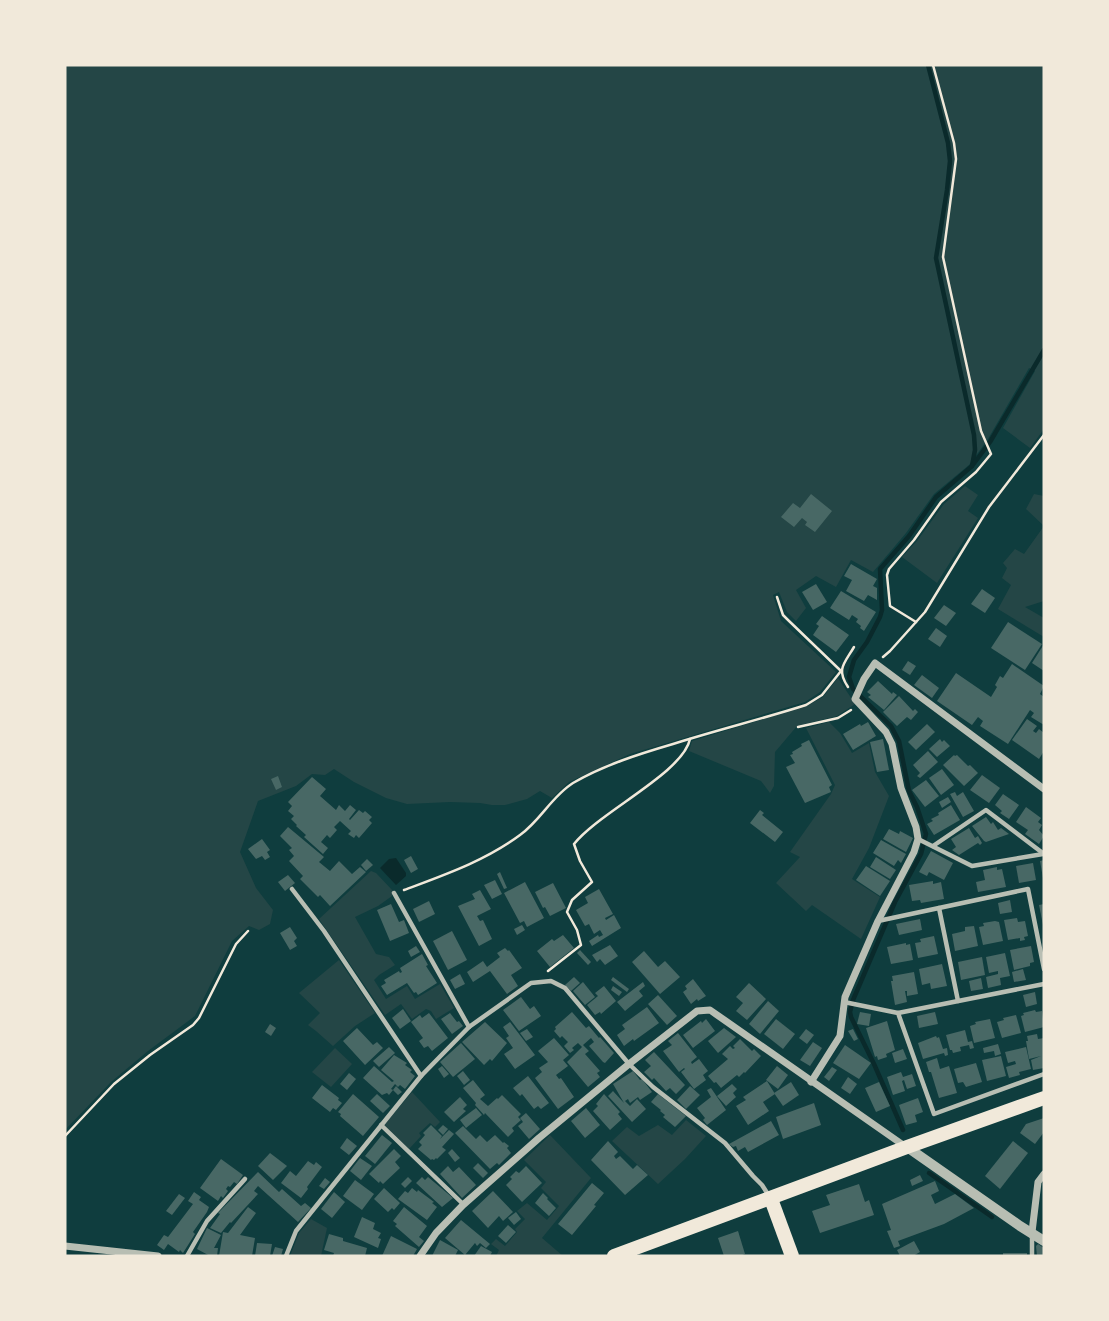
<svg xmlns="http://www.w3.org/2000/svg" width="1109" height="1321" viewBox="0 0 1109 1321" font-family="'Golos Text',sans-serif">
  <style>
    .green { fill: #244646 }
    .water { fill: #0a2a2b }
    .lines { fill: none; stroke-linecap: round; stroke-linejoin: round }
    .stream { stroke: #0a2a2b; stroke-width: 4.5 }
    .building { fill: #486865 }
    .path { stroke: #f1e9da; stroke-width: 2.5 }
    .service { stroke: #b8beb3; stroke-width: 4.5 }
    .minor { stroke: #b8beb3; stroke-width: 7 }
    .tertiary { stroke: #b8beb3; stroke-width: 10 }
    .primary { stroke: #f1e9da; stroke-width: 14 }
    .trunk { stroke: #f1e9da; stroke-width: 14 }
  </style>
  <rect width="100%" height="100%" fill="#0f3d3e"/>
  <g class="green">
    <polygon points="65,65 1044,65 1044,429 1030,448 1003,428 1035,371 1029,368 988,439 969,465 934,494 906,533 873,572 851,560 836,587 816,576 796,590 806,608 796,621 787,612 779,592 773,595 781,621 836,672 820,692 805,702 630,754 569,782 552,798 540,791 527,799 505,805 492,805 480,803 450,802 407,804 386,798 354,782 334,769 325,775 312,774 296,786 258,801 240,852 256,888 273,910 270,924 259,930 249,926 232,941 195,1016 148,1051 111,1082 65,1130"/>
    <polygon points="965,486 978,495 968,511 978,518 937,583 902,557 917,541 944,504"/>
    <polygon points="1034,494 1044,496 1044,601 1025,607 1044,618 1044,637 998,609 1011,585 1002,578 1007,568 1003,563 1015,549 1024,554 1044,526 1026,509"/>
    <polygon points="838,678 855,704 837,716 797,726 775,752 774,786 770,793 761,781 689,751 692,741 807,706 823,697"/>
    <polygon points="829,722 840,733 852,753 869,743 875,772 889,796 869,848 852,879 880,897 861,939 812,905 806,911 776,883 800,857 790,852 831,794 835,785 806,728"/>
    <polygon points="371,871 376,873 393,891 392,896 378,906 355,917 376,954 389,957 395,965 379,975 374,980 386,999 407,986 415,999 440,984 454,1008 436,1019 431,1011 426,1009 412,1019 401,1004 385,1015 319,919"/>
    <polygon points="339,960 375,1013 355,1026 333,1046 316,1031 308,1025 320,1013 299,993"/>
    <polygon points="335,1048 352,1064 331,1087 312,1072"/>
    <polygon points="412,1092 440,1122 435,1127 430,1123 419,1133 421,1136 409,1149 384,1125"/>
    <polygon points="686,1120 706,1136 685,1159 658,1184 612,1141 627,1127 639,1136 658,1125 672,1135"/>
    <polygon points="550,1135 591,1178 542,1238 563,1256 496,1256 499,1250 491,1244 496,1239 505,1246 517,1232 515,1229 525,1219 517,1211 527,1203 547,1220 559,1206 541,1188 546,1182 524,1160"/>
    <polygon points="311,1219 327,1228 321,1256 290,1256 299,1233"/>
  </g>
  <polygon class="water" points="396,858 406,873 406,876 396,885 380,868 389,859"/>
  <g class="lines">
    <g class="stream">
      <polyline points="928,65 948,143 950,161 947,190 936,258 974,435 975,450 972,466"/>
      <polyline points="903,1130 874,1064 851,1017 850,1012 853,1000 895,902 921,854 926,834 917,807 909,791 899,741 891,726 853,689 849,677 854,660 867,642 880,617 882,610 880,569 909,536 936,497 972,466 990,442 1044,350"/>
      <polyline points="929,1173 992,1217"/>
    </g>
  </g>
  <g class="building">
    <polygon points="811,494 832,511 815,532 805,525 807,522 802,518 794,527 781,517 793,503 800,508"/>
    <polygon points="851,564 877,579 873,586 877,588 877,600 868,595 864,601 846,591 852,580 844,576"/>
    <polygon points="816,584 827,602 813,610 802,592"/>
    <polygon points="982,589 995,598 985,613 971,604"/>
    <polygon points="841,591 876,612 864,631 860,628 861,626 856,622 858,619 852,615 849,620 830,608"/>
    <polygon points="944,605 956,613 946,626 934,618"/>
    <polygon points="822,616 849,635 836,652 813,635 819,626 816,624"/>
    <polygon points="1008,622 1042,644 1025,670 991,648"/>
    <polygon points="936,628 947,636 940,647 928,639"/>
    <polygon points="1044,644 1044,671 1032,663"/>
    <polygon points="908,661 916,666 910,675 902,670"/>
    <polygon points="1012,664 1044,686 1040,694 1044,697 1044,725 1031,717 1034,713 1030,710 1008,744 980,726 983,721 978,717 972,725 937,701 956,673 991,697 997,687 995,685 1000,676 1003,678"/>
    <polygon points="922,675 939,688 932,698 914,685"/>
    <polygon points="878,681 892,694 893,692 897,695 884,710 868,697 871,695 867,692"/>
    <polygon points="899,696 913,711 915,709 918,712 911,720 907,717 897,726 883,712"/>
    <polygon points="1027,719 1037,726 1033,731 1036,733 1039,729 1044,733 1044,751 1039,759 1012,740"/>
    <polygon points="868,722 876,736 853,750 843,734 860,724 861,726"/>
    <polygon points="927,724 935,732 916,750 908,742"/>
    <polygon points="883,739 889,770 877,772 870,742"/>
    <polygon points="940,739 942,742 944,740 950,746 937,757 929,749"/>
    <polygon points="809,740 832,785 829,787 831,792 805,803 786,767 795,763 790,755 793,754 792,752 802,746 801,744"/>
    <polygon points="928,751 938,762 920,778 917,776 920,773 913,765"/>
    <polygon points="954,755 955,756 957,755 968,766 970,765 978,773 964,786 943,765"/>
    <polygon points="942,769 954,785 941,795 929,778"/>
    <polygon points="982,775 1000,788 989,803 970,790"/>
    <polygon points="278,776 282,787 276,790 271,779"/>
    <polygon points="312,777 326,789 320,796 336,810 339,805 345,811 350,805 356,810 349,819 350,820 359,810 363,813 365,811 372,817 369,820 372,823 359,838 356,835 354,838 348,834 351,831 340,821 334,827 337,830 330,838 327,835 321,842 328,848 323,854 304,837 306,835 296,826 297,825 291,819 294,816 288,811 292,806 288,802"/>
    <polygon points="926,780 939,796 925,807 912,790"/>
    <polygon points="955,792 957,796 963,792 974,811 963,817 950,794"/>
    <polygon points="1003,794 1019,805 1009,819 1000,813 1002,811 995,805"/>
    <polygon points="948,797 951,802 942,808 939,802"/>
    <polygon points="951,805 960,820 934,835 927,824 933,821 931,819 939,815 938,813"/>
    <polygon points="1026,807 1041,818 1038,822 1042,825 1039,830 1044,836 1039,844 1025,834 1028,830 1016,822"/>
    <polygon points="760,810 764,813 762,815 783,832 775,842 750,823"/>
    <polygon points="986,817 991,824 993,822 998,830 1001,828 1009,834 986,842 984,841 972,826"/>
    <polygon points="288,827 324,857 319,862 330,871 339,861 352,874 360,867 366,872 330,906 320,895 318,897 300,879 303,876 289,861 294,856 289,850 292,848 280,836"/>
    <polygon points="969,828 975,838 978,836 982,843 980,845 978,843 959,855 952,850 956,847 951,839"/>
    <polygon points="889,829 899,834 900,831 913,838 906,852 883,839"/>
    <polygon points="262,839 270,850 267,852 270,857 265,860 262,856 256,859 248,849"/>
    <polygon points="881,840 906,854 901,863 898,860 894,866 873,853"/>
    <polygon points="931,851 953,863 944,880 929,872 927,876 919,872"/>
    <polygon points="411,856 418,869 411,873 404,860"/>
    <polygon points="876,857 896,870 890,879 870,867"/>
    <polygon points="367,859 373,865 366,871 361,865"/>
    <polygon points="1044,860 1044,878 1043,878 1040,861"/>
    <polygon points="1033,863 1036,880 1019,883 1016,866"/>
    <polygon points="866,866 890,881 880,896 856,880"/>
    <polygon points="997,867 997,870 1002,869 1006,887 978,892 976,882 985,880 983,870"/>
    <polygon points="500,872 507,888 504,889 497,874"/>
    <polygon points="288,875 295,883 285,891 278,882"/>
    <polygon points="495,880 502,894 492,899 484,885"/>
    <polygon points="933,881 933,884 941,882 944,899 921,903 920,900 912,901 909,885"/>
    <polygon points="525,882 544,918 527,927 524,921 520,923 504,893"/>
    <polygon points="553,883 566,908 550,916 545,907 543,908 535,892"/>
    <polygon points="599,889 613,914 605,918 606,920 614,915 621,928 592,946 589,941 598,935 599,937 603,935 600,930 594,934 589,924 585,926 576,910 588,903 585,897"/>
    <polygon points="480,890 491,909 477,916 480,921 483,920 492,939 479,946 458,906 475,899 472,894"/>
    <polygon points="1010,900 1012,912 1000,914 998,903"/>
    <polygon points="429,901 435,914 419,922 413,909"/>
    <polygon points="391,904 399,922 404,920 409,933 390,941 377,910"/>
    <polygon points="1044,904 1044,925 1043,925 1039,905"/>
    <polygon points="1017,918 1018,922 1025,921 1028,936 1024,937 1025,940 1020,941 1020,938 1008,940 1004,920"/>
    <polygon points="920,919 922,930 899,935 896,924"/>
    <polygon points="995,921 999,922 1003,941 983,945 979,927 984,926 983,923"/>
    <polygon points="522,925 525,930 517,935 514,929"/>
    <polygon points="974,926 978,946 955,951 952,934 965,931 965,927"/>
    <polygon points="290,927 297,938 294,941 297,946 290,950 280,933"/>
    <polygon points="452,931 467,960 448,970 433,941"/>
    <polygon points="563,935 574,948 550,967 537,951 552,939 554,941"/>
    <polygon points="934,936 938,954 918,958 915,943 921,942 920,939"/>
    <polygon points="906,943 906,945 910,944 913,960 891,964 887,947"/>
    <polygon points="610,945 618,956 605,965 600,959 597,962 592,955"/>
    <polygon points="416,946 420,952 411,957 408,951"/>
    <polygon points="1031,946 1034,962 1030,963 1030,966 1014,970 1010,950"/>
    <polygon points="505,948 508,951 509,950 522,968 511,975 518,986 507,994 490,971 473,982 467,972 483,961 487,967 500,957 497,953"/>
    <polygon points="580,950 591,962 588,965 577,953"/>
    <polygon points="644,951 658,967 665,961 680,977 660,994 632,962"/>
    <polygon points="1005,953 1010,976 1000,978 1001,985 988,988 986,977 998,974 998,971 989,973 986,957"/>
    <polygon points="422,954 428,965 426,966 437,983 418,995 416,992 414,993 407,983 387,995 381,986 386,983 384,980 399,971 400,973 402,972 400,968"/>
    <polygon points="982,957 985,975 961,980 958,962"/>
    <polygon points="942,964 947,986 931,989 930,983 922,985 919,969"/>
    <polygon points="1023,969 1026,980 1014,982 1012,972"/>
    <polygon points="914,972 918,994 907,996 907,991 905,991 907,1002 895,1005 891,981 893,981 892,976"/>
    <polygon points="460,974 465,984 455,989 450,980"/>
    <polygon points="574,977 580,983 571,991 565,985"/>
    <polygon points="613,977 629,989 627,992 611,980"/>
    <polygon points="981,978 983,989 971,991 969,981"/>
    <polygon points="693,979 706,996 698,1001 697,999 691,1004 683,992 687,989 685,986"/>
    <polygon points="583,982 595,997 585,1005 573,991"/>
    <polygon points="643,982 645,986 639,991 643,996 625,1011 617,1002"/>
    <polygon points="749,983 766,999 747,1020 736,1011 743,1003 736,997"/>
    <polygon points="604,986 616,1001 601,1014 600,1012 595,1015 587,1005 598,996 595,993"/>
    <polygon points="613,986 622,992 619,996 611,990"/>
    <polygon points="1035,992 1037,1004 1026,1007 1023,995"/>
    <polygon points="658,995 677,1016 667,1025 648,1004"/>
    <polygon points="521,997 530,1009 534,1006 541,1016 519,1031 503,1010"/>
    <polygon points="768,1001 779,1011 760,1034 749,1024"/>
    <polygon points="647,1007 659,1023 634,1041 633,1039 624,1046 617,1035 625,1029 622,1025"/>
    <polygon points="403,1009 411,1021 400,1029 392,1018"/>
    <polygon points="1035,1010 1036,1012 1042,1011 1044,1027 1025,1032 1021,1016 1024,1015 1023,1013"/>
    <polygon points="572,1012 586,1028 589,1026 599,1038 600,1037 614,1053 605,1063 603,1062 589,1046 594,1042 591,1038 583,1045 589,1051 585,1054 600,1071 597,1073 600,1077 588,1087 567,1062 582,1047 578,1043 572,1048 574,1050 570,1053 564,1046 568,1042 562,1036 560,1038 554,1031 556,1029 555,1027"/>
    <polygon points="860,1012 871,1014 869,1026 857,1024"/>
    <polygon points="935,1012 938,1024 919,1028 917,1016"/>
    <polygon points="429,1013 448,1038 432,1051 428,1046 424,1048 419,1041 423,1038 411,1022 420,1015 422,1018"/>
    <polygon points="450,1013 457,1022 459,1021 463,1026 452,1034 441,1019"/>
    <polygon points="1016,1015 1021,1033 1002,1038 997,1022 1004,1020 1003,1018"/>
    <polygon points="706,1019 715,1031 693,1048 683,1035 701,1021 702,1023"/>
    <polygon points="776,1019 795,1034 783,1049 764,1034"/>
    <polygon points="990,1019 995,1038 974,1043 970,1026 976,1024 975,1022"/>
    <polygon points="887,1021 895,1050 886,1054 887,1057 878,1060 877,1056 875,1057 866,1028"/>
    <polygon points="485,1022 507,1043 492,1061 490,1059 484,1065 462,1042"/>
    <polygon points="510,1022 535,1055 515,1069 504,1054 513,1048 506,1038 509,1036 503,1027"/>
    <polygon points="270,1024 276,1028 271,1036 265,1032"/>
    <polygon points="357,1028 373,1045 377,1042 383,1048 365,1065 343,1041"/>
    <polygon points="724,1028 736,1037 718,1053 708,1041"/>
    <polygon points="527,1029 533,1037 526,1041 520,1033"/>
    <polygon points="806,1029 814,1035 807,1044 799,1038"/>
    <polygon points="853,1029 858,1039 854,1041 848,1031"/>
    <polygon points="965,1030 968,1042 972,1041 974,1048 970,1049 969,1045 960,1047 961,1051 953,1053 952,1050 950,1050 946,1035"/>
    <polygon points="678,1033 697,1057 691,1062 692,1064 699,1059 708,1071 703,1075 706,1080 694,1089 681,1072 685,1069 684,1068 679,1072 663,1051 672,1045 668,1041"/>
    <polygon points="1037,1034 1038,1039 1044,1038 1044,1058 1043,1058 1044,1068 1033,1070 1031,1060 1041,1056 1029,1059 1026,1041 1028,1041 1027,1036"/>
    <polygon points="936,1036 937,1038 939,1037 943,1049 947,1048 948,1055 945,1056 944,1053 923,1059 918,1043"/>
    <polygon points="554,1038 569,1055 563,1060 568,1066 556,1075 559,1079 561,1078 574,1097 558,1109 535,1078 542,1072 539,1068 548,1062 538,1051"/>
    <polygon points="740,1039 752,1051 754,1049 761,1056 745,1073 744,1072 739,1077 737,1075 721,1088 716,1082 714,1083 708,1076 728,1059 722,1054 730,1046 733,1049 735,1048 733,1046"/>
    <polygon points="813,1042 822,1048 810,1066 800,1060"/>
    <polygon points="461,1043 475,1059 453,1077 440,1062"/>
    <polygon points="998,1044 1001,1054 995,1056 994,1051 984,1053 983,1048"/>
    <polygon points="845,1045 871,1063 859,1079 833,1063"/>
    <polygon points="389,1047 395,1053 379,1067 373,1061"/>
    <polygon points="1026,1047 1031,1069 1019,1072 1020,1075 1009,1078 1006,1067 1016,1064 1015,1061 1008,1063 1005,1052"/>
    <polygon points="903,1049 907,1059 895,1063 892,1053"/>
    <polygon points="654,1052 685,1085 676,1094 670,1088 666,1091 654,1078 652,1080 644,1072 651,1066 645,1060"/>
    <polygon points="394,1055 407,1063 405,1065 412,1070 410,1072 415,1076 405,1089 400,1085 398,1087 395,1084 391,1089 393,1090 396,1086 402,1092 398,1095 393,1090 389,1095 387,1093 382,1095 363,1078 374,1066 392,1082 394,1081 381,1070"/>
    <polygon points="1001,1056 1006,1076 987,1081 982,1060"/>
    <polygon points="937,1058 940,1069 949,1066 957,1093 939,1098 931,1072 929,1072 926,1062"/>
    <polygon points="976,1063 982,1082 966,1087 963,1082 958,1083 954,1069"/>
    <polygon points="442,1066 449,1074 444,1078 438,1069"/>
    <polygon points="777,1066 788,1075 778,1089 766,1080"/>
    <polygon points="832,1067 837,1070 829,1081 824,1077"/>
    <polygon points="463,1071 470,1080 464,1085 457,1076"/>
    <polygon points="633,1071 640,1080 642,1079 652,1092 640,1100 638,1097 630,1103 628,1099 625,1101 630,1106 637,1099 646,1109 632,1122 608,1096 613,1091 624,1103 613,1084"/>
    <polygon points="901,1072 903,1077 912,1074 916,1086 907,1089 904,1080 902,1081 905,1091 893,1095 887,1077"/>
    <polygon points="349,1073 356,1079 347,1090 340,1084"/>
    <polygon points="528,1076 549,1103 541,1109 538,1106 534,1109 522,1094 520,1096 513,1088"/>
    <polygon points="848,1077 857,1084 850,1094 841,1088"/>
    <polygon points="473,1080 485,1095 480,1099 488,1106 497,1098 498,1099 502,1095 521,1114 518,1117 521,1120 512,1128 514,1131 508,1137 485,1113 484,1115 475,1105 476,1103 463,1088"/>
    <polygon points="767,1081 775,1094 763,1102 769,1111 748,1125 736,1106 746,1100 743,1097"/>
    <polygon points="791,1082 799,1095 783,1106 774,1093"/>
    <polygon points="879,1082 890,1106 876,1112 865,1088"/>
    <polygon points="732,1084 737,1089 733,1093 736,1097 726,1106 717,1096"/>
    <polygon points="322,1085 339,1098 338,1100 342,1103 336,1110 333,1108 330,1112 312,1098"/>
    <polygon points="690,1086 700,1095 686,1109 677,1100"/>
    <polygon points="711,1088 726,1110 707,1125 703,1120 705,1118 697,1108 711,1097 707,1090"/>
    <polygon points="353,1094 379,1117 363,1136 340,1116 341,1114 338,1112"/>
    <polygon points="377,1094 390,1106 383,1113 370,1101"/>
    <polygon points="604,1094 620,1112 618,1114 622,1119 610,1130 593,1111 598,1106 596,1104"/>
    <polygon points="658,1094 686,1116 675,1127 663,1117 665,1115 660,1111 661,1110 651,1102"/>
    <polygon points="460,1097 467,1105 463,1109 466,1111 454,1122 444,1112"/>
    <polygon points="918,1098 923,1112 915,1115 917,1122 906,1125 899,1105"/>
    <polygon points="814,1103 821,1125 783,1139 776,1117"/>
    <polygon points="476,1108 482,1115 466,1128 460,1120"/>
    <polygon points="586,1108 600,1125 585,1138 571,1121"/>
    <polygon points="526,1113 540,1129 529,1139 518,1126 523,1122 520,1118"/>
    <polygon points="1044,1118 1044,1132 1035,1144 1020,1133 1026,1124"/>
    <polygon points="771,1121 779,1135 748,1152 745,1147 738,1151 736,1146 733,1147 729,1144"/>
    <polygon points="431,1125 442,1136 440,1139 449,1130 454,1134 442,1147 446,1150 437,1159 436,1158 434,1160 432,1159 431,1160 418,1149 422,1145 419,1142 425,1135 423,1133"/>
    <polygon points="443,1125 448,1129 443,1135 438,1130"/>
    <polygon points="463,1126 476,1139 480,1135 487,1142 495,1135 503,1143 504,1142 509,1146 507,1148 511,1153 499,1165 497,1163 490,1169 455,1133"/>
    <polygon points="382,1135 392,1143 375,1164 365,1156"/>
    <polygon points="347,1138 357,1146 349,1155 340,1148"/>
    <polygon points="608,1141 618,1152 614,1156 616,1159 620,1156 633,1169 637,1165 648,1175 625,1195 591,1160"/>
    <polygon points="1013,1141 1028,1153 1000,1189 985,1176"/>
    <polygon points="394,1149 401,1156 395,1162 400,1168 383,1184 380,1181 379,1183 369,1174"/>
    <polygon points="452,1149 460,1158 455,1162 448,1153"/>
    <polygon points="270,1153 287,1166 273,1180 258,1166"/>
    <polygon points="360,1158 372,1166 361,1180 350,1171"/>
    <polygon points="221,1159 243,1175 237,1184 234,1182 230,1187 228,1186 226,1189 228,1191 223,1198 221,1196 218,1201 200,1188"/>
    <polygon points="308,1161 314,1165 316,1162 322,1167 307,1187 308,1189 301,1198 281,1183 290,1171 296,1176"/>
    <polygon points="478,1163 488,1173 483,1178 473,1168"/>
    <polygon points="448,1166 453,1172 459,1167 476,1185 462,1198 440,1174"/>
    <polygon points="526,1166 542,1183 522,1202 506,1185 512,1179 510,1177 516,1171 519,1173"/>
    <polygon points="258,1172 279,1192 282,1189 301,1206 305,1203 311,1208 298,1222 258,1186 254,1191 258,1194 231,1223 230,1222 221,1233 210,1228 220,1214 218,1213"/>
    <polygon points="920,1175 923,1181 912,1186 910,1180"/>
    <polygon points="408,1177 412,1181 405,1188 401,1184"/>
    <polygon points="422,1177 425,1180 428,1177 453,1198 442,1207 416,1183"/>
    <polygon points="325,1178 330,1182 324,1189 319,1186"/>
    <polygon points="355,1180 374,1194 362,1210 343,1196"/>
    <polygon points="935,1181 939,1191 931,1195 935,1204 955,1194 974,1208 944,1224 898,1241 900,1246 894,1248 887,1231 891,1230 882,1204"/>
    <polygon points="592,1183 604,1193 594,1205 596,1206 572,1235 558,1224"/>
    <polygon points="859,1184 865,1202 869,1200 874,1215 820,1233 812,1211 830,1205 826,1195"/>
    <polygon points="384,1188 400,1203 394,1210 392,1208 388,1212 374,1199"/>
    <polygon points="412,1188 417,1192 418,1190 434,1202 432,1203 437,1207 427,1220 398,1199 405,1191 408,1193"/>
    <polygon points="493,1191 513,1212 503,1221 499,1216 488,1228 472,1211"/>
    <polygon points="194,1192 201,1197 199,1200 209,1207 207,1212 193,1232 195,1234 183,1253 180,1250 179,1252 168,1244 164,1250 157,1245 164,1235 168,1237 193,1204 188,1201"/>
    <polygon points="334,1192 345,1202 332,1218 321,1209"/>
    <polygon points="543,1193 548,1198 547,1199 556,1208 549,1216 535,1203"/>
    <polygon points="179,1194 185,1198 172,1215 166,1211"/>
    <polygon points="248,1207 256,1213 240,1235 255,1238 252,1256 219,1256 223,1232 228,1233"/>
    <polygon points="404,1207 427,1226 419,1237 424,1241 419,1247 395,1226 397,1224 393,1221"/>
    <polygon points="516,1212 521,1219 514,1225 508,1218"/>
    <polygon points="362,1217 375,1223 373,1229 381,1233 378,1238 381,1239 378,1248 354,1237"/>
    <polygon points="461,1220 490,1244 486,1248 480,1243 477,1246 475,1243 465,1255 445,1238"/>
    <polygon points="508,1225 516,1232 506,1243 498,1236"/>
    <polygon points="207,1228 221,1235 214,1248 218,1248 217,1256 210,1256 197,1249"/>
    <polygon points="738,1231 745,1254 740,1256 724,1256 718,1238"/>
    <polygon points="329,1234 343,1238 343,1241 367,1248 365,1256 333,1256 334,1253 324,1250"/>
    <polygon points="391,1236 417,1249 413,1256 382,1256"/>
    <polygon points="440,1240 458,1250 455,1256 432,1256"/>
    <polygon points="914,1241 920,1252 913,1256 900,1256 897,1250"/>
    <polygon points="257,1243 272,1244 270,1256 255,1256"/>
    <polygon points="1038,1244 1044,1248 1044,1256 1037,1256 1036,1246"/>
    <polygon points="481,1246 492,1252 490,1256 474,1256"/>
    <polygon points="275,1247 283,1249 281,1256 272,1256"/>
    <rect x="1003" y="1253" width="24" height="3"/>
  </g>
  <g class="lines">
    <g class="path">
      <polyline points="916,622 890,606 887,575 889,569 914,540 941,502 976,472 991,454 981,431 943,257 956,159 954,143 933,65"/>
      <polyline points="883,657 890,651 925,612 989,507 1044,435"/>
      <path d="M 848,687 C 836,669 844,664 854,647"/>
      <polyline points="798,727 838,718 851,710"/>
      <path d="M 404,890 C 444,875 485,861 520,835 C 540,821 552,796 573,783 C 604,765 639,754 673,744 C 717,730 762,719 806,705 L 822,695 L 841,671 L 788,620 L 783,615 L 777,597"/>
      <path d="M 548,971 L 581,945 L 577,930 L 567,912 L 572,900 L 592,882 L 580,861 L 574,844 C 599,812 683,773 690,739"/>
      <polyline points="65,1136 114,1084 150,1055 193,1025 199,1018 236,944 248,931"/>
    </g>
    <g class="service">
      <polyline points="918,839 972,866 1043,854"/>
      <polyline points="933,846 986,810 1044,854"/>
      <polyline points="292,889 324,931 421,1076"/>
      <polyline points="394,893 469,1027"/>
      <polyline points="939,908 958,1001"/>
      <polyline points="878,921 1028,889 1044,969"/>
      <polyline points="844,1002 898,1013 934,1114 1044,1074"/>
      <polyline points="898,1013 1044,984"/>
      <polyline points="381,1125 463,1204"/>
      <polyline points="1032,1237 1032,1256"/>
      <polyline points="187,1256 207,1221 245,1179"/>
      <polyline points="286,1256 296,1231 421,1076 469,1027 531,983 551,981 565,988 629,1064 653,1087 725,1143 753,1176 762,1185 769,1196"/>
    </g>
    <g class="minor">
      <polyline points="811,1082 840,1036 845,997 878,921 914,852 918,839 916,827 901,788 892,744 886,732 855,699 864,679 875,663 1044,789"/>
      <polyline points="1032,1232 1038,1182 1044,1174"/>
      <polyline points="65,1246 158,1256"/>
      <polyline points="420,1256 436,1233 463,1205 539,1138 629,1064 697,1011 710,1010 906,1147"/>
    </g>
    <polyline class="tertiary" points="907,1147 1020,1226 1044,1241"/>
    <polyline class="primary" points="771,1199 792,1256"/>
    <polyline class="trunk" points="614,1256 907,1147 1044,1098"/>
  </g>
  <rect width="1109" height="1321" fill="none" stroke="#f1e9da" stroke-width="133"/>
</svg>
